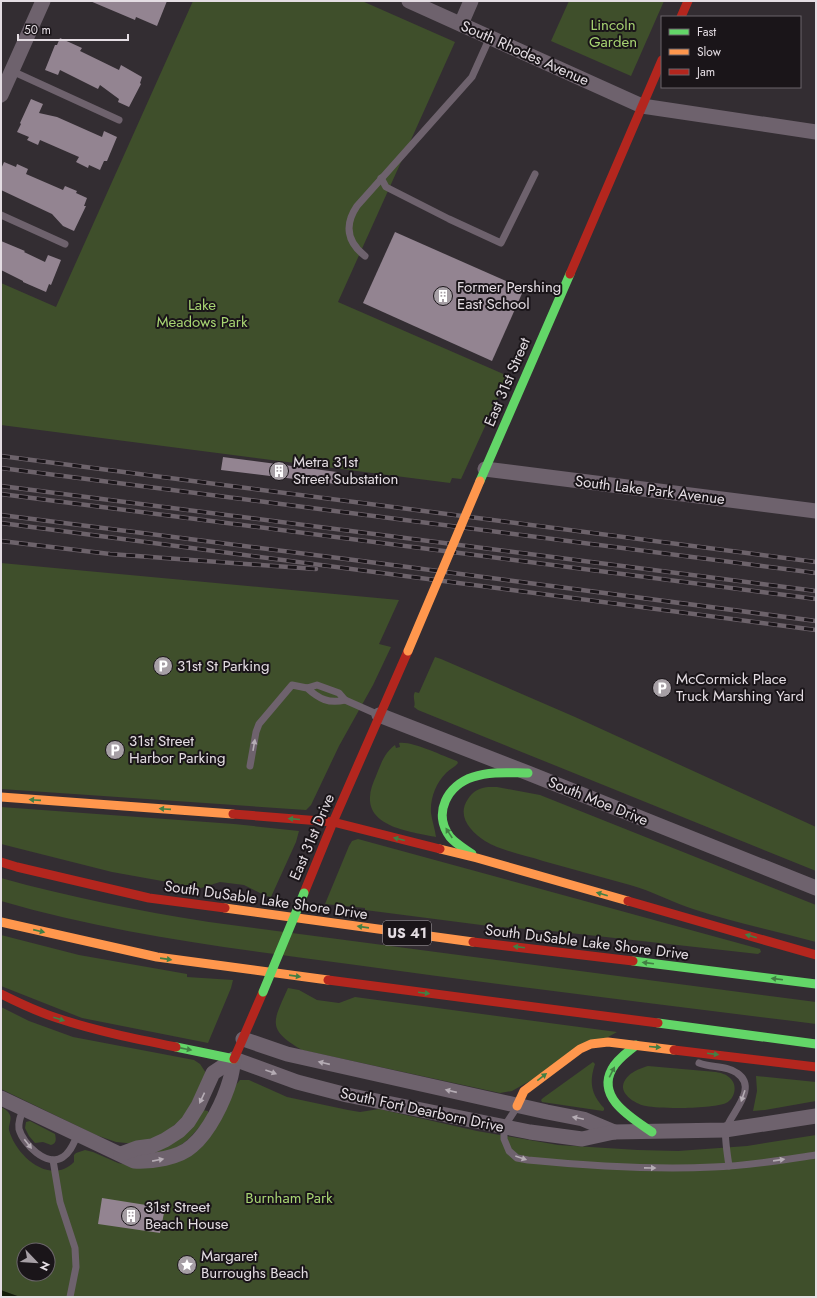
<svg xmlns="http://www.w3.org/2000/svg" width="817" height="1298" viewBox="0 0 817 1298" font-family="Jost,sans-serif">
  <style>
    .green { fill: #3f4f2b; fill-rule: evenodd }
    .water { fill: #131c09 }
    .building { fill: #938491 }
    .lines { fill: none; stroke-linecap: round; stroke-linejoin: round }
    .lane { stroke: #6e626d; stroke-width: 7 }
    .street { stroke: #6e626d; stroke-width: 15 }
    .fast { stroke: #63d668; stroke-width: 9 }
    .slow { stroke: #ff974d; stroke-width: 9 }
    .jam { stroke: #b3261e; stroke-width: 9 }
    .rail-casing { stroke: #6d636b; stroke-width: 4.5 }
    .rail { stroke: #1a1519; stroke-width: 3; stroke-dasharray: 9; stroke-linecap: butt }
    .fast-bridge { stroke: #63d668; stroke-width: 9 }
    .slow-bridge { stroke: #ff974d; stroke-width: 9 }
    .oneway { fill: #b5acb4 }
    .oneway2 { fill: #427f44 }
    .labels { text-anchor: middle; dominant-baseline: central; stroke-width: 4; stroke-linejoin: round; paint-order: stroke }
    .shield { fill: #1a1519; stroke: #a7a1a6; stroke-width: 1 }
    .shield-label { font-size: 14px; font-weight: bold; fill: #e4dde3 }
    .park-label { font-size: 15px; fill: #a7d472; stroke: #1a1519 }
    .street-label { font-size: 15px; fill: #e4dde3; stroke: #1a1519 }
    .poi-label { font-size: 15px; fill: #e4dde3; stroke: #1a1519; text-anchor: start }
  </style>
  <rect width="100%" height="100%" fill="#332d32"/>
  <g class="green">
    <polygon points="193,1 362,1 455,42 338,302 508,376 461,479 452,478 450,483 1,425 1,283 56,307"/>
    <polygon points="569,1 664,1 631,76 551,41"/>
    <polygon points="1,563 399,600 379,644 391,647 373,685 339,746 311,805 306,810 1,789"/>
    <path d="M 435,657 L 441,659 L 575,717 L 816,827 L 816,871 L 418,710 L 414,707 C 416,702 412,697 415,692 L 419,693 Z"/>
    <path d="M 399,743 C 413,741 442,756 457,761 L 458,763 C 455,767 450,769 446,773 C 436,783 430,798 431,813 C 432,821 435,829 436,837 C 414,832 368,828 370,797 C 370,790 373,783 376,776 C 381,764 384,753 395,745 L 396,748 L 400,747 Z"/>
    <path d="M 488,787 L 497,787 L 540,795 L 816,905 L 816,942 C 775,931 733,922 693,909 C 672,902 652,891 630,885 C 601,877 572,869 543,861 C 524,855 502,851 485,841 C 471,832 456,816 468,799 C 473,791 479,788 488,787 Z"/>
    <polygon points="1,807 234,824 299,831 296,842 271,897 266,896 244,885 220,882 201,888 112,872 1,844"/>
    <polygon points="358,839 760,949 761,952 758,954 552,931 489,926 365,910 365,908 325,904 349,846 352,841"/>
    <path d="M 1,878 C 69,897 139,911 209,922 L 816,1002 L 816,1024 C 663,1005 509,986 356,965 C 237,949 117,935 1,901 Z"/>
    <polygon points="1,935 79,955 187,974 187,977 233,980 231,988 208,1043 82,1018 1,986"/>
    <path d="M 288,988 L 299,990 L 317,1000 L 339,1003 L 355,997 L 617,1032 L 512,1091 L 500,1093 L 302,1050 C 266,1029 273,1022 288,988 Z"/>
    <polygon points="1,1007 29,1021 73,1037 194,1060 200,1064 206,1073 186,1115 164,1134 136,1144 116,1142 96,1135 1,1089"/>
    <path d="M 593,1062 L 595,1064 C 589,1082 591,1094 604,1108 L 604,1110 L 603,1111 L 542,1102 L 541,1100 L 543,1098 Z"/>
    <path d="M 648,1066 L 716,1072 C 721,1073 726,1074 730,1078 C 738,1085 735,1099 726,1103 C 712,1109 661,1109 646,1106 C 638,1105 622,1096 623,1086 C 625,1074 638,1069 648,1066 Z"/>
    <polygon points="756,1076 816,1082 816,1101 765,1110 753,1111 757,1091"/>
    <path d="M 240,1080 L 249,1080 L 287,1097 L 348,1110 L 360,1112 L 379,1109 L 477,1131 L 558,1145 L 638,1150 L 678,1151 L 747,1146 L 816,1135 L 816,1297 L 20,1297 L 1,1290 L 1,1107 C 5,1109 8,1111 10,1115 C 12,1121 8,1125 9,1130 C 16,1156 50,1186 74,1162 L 74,1155 L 76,1153 L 85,1150 L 93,1152 L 118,1163 L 132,1166 L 171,1162 ZM 24,1250 L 48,1250 L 48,1274 L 24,1274 Z"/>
    <path d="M 203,1110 L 208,1111 L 208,1116 C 185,1145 179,1153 140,1154 Z"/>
    <path d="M 30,1121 L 55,1134 C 56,1139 57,1143 51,1145 L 43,1142 L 35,1143 L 29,1136 L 25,1128 L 26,1122 Z"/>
  </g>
  <polygon class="water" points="1,1290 3,1291 20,1297 1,1297"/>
  <g class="building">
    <polygon points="90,1 167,1 157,26 136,17 135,20"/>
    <polygon points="60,38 82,48 80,51 119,70 121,65 142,77 140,83 141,84 129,107 118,102 119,99 100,85 98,89 60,70 58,75 45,70 55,45 57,45"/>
    <polygon points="31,99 43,104 39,113 57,117 102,137 104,131 117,137 107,161 104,161 100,170 89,165 88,168 76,162 79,157 40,140 38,145 27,140 29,137 17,132 21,124 20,123"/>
    <polygon points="4,162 16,167 17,164 28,169 26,174 63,190 65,186 77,191 76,193 87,198 84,206 86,206 74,231 63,226 52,214 1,190 1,169"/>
    <polygon points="395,232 524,289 492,361 363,303"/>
    <polygon points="1,241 25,251 24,252 45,262 48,255 61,260 51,285 49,284 46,292 23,282 23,281 1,270"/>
    <polygon points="223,457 337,472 335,484 221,470"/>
    <polygon points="102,1198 165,1208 160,1233 98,1224"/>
  </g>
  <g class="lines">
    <g class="lane">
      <polyline points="12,71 119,120"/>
      <polyline points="381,178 386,187 449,219 501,243 535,174"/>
      <polyline points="1,215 65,244"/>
      <path d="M 365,256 C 347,242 344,225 357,206 L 472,77 L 490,37"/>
      <polyline points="345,700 379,715"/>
      <path d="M 250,766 L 256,732 L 259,724 L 292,685 L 307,688 L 317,685 L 339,693 L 345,700 C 329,704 319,699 307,688"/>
      <path d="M 699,1063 C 711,1068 726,1065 737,1073 C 759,1088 731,1113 726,1129 C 724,1135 728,1159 729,1166"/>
      <path d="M 517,1107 L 504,1127 L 504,1139 L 509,1151 L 517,1158 L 528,1160 C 590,1166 651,1170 713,1167 C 748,1166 782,1160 816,1155"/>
      <path d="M 24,1108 C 21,1115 18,1121 19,1129 C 23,1144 47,1168 63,1157 C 71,1152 74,1142 78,1134"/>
      <polyline points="53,1160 60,1202 75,1248 76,1267 70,1297"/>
    </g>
    <g class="street">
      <polyline points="409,1 642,106 816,132"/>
      <polyline points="461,24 471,1"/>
      <polyline points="1,95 43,1"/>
      <polyline points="485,469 816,511"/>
      <polyline points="379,715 528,773 816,888"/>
      <polyline points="243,1039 287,1054 547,1112 583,1119 614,1132"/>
      <polyline points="234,1059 297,1082 347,1095 530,1132 582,1139 614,1132 725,1130 816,1116"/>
      <path d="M 1,1098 L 134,1161 C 152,1162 179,1158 192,1146 C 209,1132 224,1101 230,1080 C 232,1073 233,1066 234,1059"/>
      <polyline points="121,1154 137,1148 152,1146 165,1140 179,1131 188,1122 198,1106 213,1073 234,1059"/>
    </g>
    <g class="fast">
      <polyline points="480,481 570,274"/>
      <path d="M 472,854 C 465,849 456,844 450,837 C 432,813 448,785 473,777 C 491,771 510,773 528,773"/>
      <polyline points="633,961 816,984"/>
      <polyline points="658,1023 816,1044"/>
      <path d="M 636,1045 C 628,1052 617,1059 612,1069 C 596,1098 632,1118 652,1132"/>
      <polyline points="176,1047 234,1059"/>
    </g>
    <g class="slow">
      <polyline points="1,797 233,814"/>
      <polyline points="440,849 477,858 628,901"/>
      <polyline points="225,908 473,942"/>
      <polyline points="1,922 157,957 328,980"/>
      <polyline points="517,1106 524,1091 580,1049 591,1044 608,1042 674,1050"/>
    </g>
    <g class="jam">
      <polyline points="681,17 688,1"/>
      <polyline points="570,274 662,60"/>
      <polyline points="233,814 333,822 440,849"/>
      <polyline points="1,862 17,867 149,898 225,908"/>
      <polyline points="304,893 333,822 408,651"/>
      <polyline points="628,901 816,955"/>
      <polyline points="473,942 633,961"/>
      <polyline points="328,980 658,1023"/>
      <path d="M 1,994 C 19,1003 38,1012 57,1018 C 96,1031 136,1039 176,1047"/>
      <polyline points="674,1050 816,1067"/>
      <polyline points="234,1059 263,992"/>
    </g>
    <g class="rail-casing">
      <g id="rail">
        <polyline points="1,456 816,562"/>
        <polyline points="1,468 816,573"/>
        <polyline points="1,486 816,591"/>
        <polyline points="1,494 816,599"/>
        <polyline points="1,515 385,564 816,621"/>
        <polyline points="1,523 816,630"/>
        <polyline points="1,541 110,554 316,569"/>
      </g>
    </g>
    <use href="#rail" class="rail"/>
    <polyline class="fast-bridge" points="263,992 304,893"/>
    <polyline class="slow-bridge" points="408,651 480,481"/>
  </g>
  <defs><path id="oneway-solid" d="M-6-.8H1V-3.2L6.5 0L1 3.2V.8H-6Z"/></defs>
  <g class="oneway">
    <use href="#oneway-solid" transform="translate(254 745) rotate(-80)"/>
    <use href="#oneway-solid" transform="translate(324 1063) rotate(-167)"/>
    <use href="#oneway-solid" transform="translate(271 1072) rotate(20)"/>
    <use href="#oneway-solid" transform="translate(451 1091) rotate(-167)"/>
    <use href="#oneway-solid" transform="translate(743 1096) rotate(109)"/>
    <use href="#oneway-solid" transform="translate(202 1098) rotate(115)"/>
    <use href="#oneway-solid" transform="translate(578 1118) rotate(-168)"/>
    <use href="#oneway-solid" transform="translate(28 1144) rotate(52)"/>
    <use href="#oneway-solid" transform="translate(521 1158) rotate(19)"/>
    <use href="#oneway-solid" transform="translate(158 1160) rotate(-11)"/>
    <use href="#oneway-solid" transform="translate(779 1160) rotate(-8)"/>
    <use href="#oneway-solid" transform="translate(650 1168) rotate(1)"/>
  </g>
  <g class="oneway2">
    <use href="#oneway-solid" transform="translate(35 800) rotate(-176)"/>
    <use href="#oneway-solid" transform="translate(165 809) rotate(-176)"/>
    <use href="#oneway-solid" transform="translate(294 819) rotate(-175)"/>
    <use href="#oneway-solid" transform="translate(449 833) rotate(-123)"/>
    <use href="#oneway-solid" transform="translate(399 839) rotate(-166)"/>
    <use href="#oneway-solid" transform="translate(602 894) rotate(-164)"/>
    <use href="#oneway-solid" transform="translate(363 927) rotate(-172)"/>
    <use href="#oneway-solid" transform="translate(39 931) rotate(13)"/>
    <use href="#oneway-solid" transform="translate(751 936) rotate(-164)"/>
    <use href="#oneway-solid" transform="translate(519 947) rotate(-173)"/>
    <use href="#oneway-solid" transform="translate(166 959) rotate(8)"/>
    <use href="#oneway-solid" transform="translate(648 963) rotate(-173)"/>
    <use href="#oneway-solid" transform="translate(295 976) rotate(8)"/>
    <use href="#oneway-solid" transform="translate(777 979) rotate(-173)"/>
    <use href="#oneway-solid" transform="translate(424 993) rotate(7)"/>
    <use href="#oneway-solid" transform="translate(59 1019) rotate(17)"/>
    <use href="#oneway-solid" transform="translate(655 1047) rotate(5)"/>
    <use href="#oneway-solid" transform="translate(186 1049) rotate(11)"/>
    <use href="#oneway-solid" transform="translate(713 1054) rotate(7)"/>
    <use href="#oneway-solid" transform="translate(612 1072) rotate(-63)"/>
    <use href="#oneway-solid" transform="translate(542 1077) rotate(-38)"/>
  </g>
  <defs>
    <g id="building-disc" transform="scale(1)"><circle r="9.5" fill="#a69fa5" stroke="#1a1519"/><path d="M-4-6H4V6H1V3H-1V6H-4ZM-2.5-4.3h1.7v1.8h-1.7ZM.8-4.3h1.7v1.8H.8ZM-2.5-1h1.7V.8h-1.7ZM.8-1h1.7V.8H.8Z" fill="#fff"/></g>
    <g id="parking-disc" transform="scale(1)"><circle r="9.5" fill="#a69fa5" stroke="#1a1519"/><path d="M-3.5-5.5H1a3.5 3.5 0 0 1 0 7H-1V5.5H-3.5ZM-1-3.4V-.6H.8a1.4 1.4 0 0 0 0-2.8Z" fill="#fff"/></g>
    <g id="sight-disc" transform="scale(1)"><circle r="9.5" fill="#a69fa5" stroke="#1a1519"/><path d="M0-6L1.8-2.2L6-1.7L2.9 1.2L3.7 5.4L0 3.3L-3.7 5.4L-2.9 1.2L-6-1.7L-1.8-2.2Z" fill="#fff"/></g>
  </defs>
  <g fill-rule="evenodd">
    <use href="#building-disc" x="443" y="296"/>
    <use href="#building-disc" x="279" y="471"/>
    <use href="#parking-disc" x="163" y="666"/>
    <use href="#parking-disc" x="662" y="688"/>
    <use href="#parking-disc" x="115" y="750"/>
    <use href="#building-disc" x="131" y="1216"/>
    <use href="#sight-disc" x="187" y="1265"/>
  </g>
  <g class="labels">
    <rect class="shield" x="383" y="921" width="48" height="24" rx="3"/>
    <g class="shield-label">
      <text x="407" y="933">US 41</text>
    </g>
    <g class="park-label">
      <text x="613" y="25">Lincoln<tspan x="613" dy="17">Garden</tspan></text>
      <text x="202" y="305">Lake<tspan x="202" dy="17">Meadows Park</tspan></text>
      <text x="289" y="1198">Burnham Park</text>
    </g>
    <g class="street-label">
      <text transform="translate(525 53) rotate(24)">South Rhodes Avenue</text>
      <text transform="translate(507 382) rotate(-67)">East 31st Street</text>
      <text transform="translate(650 490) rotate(7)">South Lake Park Avenue</text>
      <text transform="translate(598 801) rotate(22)">South Moe Drive</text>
      <text transform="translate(312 837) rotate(-67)">East 31st Drive</text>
      <text transform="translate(266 900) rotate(8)">South DuSable Lake Shore Drive</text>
      <text transform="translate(587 942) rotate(7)">South DuSable Lake Shore Drive</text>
      <text transform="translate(422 1110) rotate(12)">South Fort Dearborn Drive</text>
    </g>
    <g class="poi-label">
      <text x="457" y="287">Former Pershing<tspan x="457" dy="17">East School</tspan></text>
      <text x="293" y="462">Metra 31st<tspan x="293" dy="17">Street Substation</tspan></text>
      <text x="177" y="666">31st St Parking</text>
      <text x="676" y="679">McCormick Place<tspan x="676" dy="17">Truck Marshing Yard</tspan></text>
      <text x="129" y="741">31st Street<tspan x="129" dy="17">Harbor Parking</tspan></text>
      <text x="145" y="1207">31st Street<tspan x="145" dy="17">Beach House</tspan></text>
      <text x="201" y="1256">Margaret<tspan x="201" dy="17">Burroughs Beach</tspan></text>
    </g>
  </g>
  <rect width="817" height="1298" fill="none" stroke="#e4dde3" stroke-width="4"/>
  <rect x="661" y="16" width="140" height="72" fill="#1a1519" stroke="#6b656a"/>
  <rect x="669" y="29" width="20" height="6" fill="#63d668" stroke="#6b656a"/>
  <text x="697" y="36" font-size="12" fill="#e4dde3">Fast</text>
  <rect x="669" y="49" width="20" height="6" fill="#ff974d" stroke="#6b656a"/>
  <text x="697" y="56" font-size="12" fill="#e4dde3">Slow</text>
  <rect x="669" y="69" width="20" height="6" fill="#b3261e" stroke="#6b656a"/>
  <text x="697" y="76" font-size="12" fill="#e4dde3">Jam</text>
  <g transform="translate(36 1262) rotate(115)"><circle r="19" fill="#1a1519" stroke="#6b656a"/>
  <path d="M0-3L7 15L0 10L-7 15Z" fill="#a69fa5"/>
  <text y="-6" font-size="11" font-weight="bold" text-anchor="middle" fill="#e4dde3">N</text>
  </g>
  <path d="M18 34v6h110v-6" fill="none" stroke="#e4dde3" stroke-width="2"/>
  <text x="24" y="34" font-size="12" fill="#e4dde3" stroke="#1a1519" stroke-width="3" paint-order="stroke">50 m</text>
</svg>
